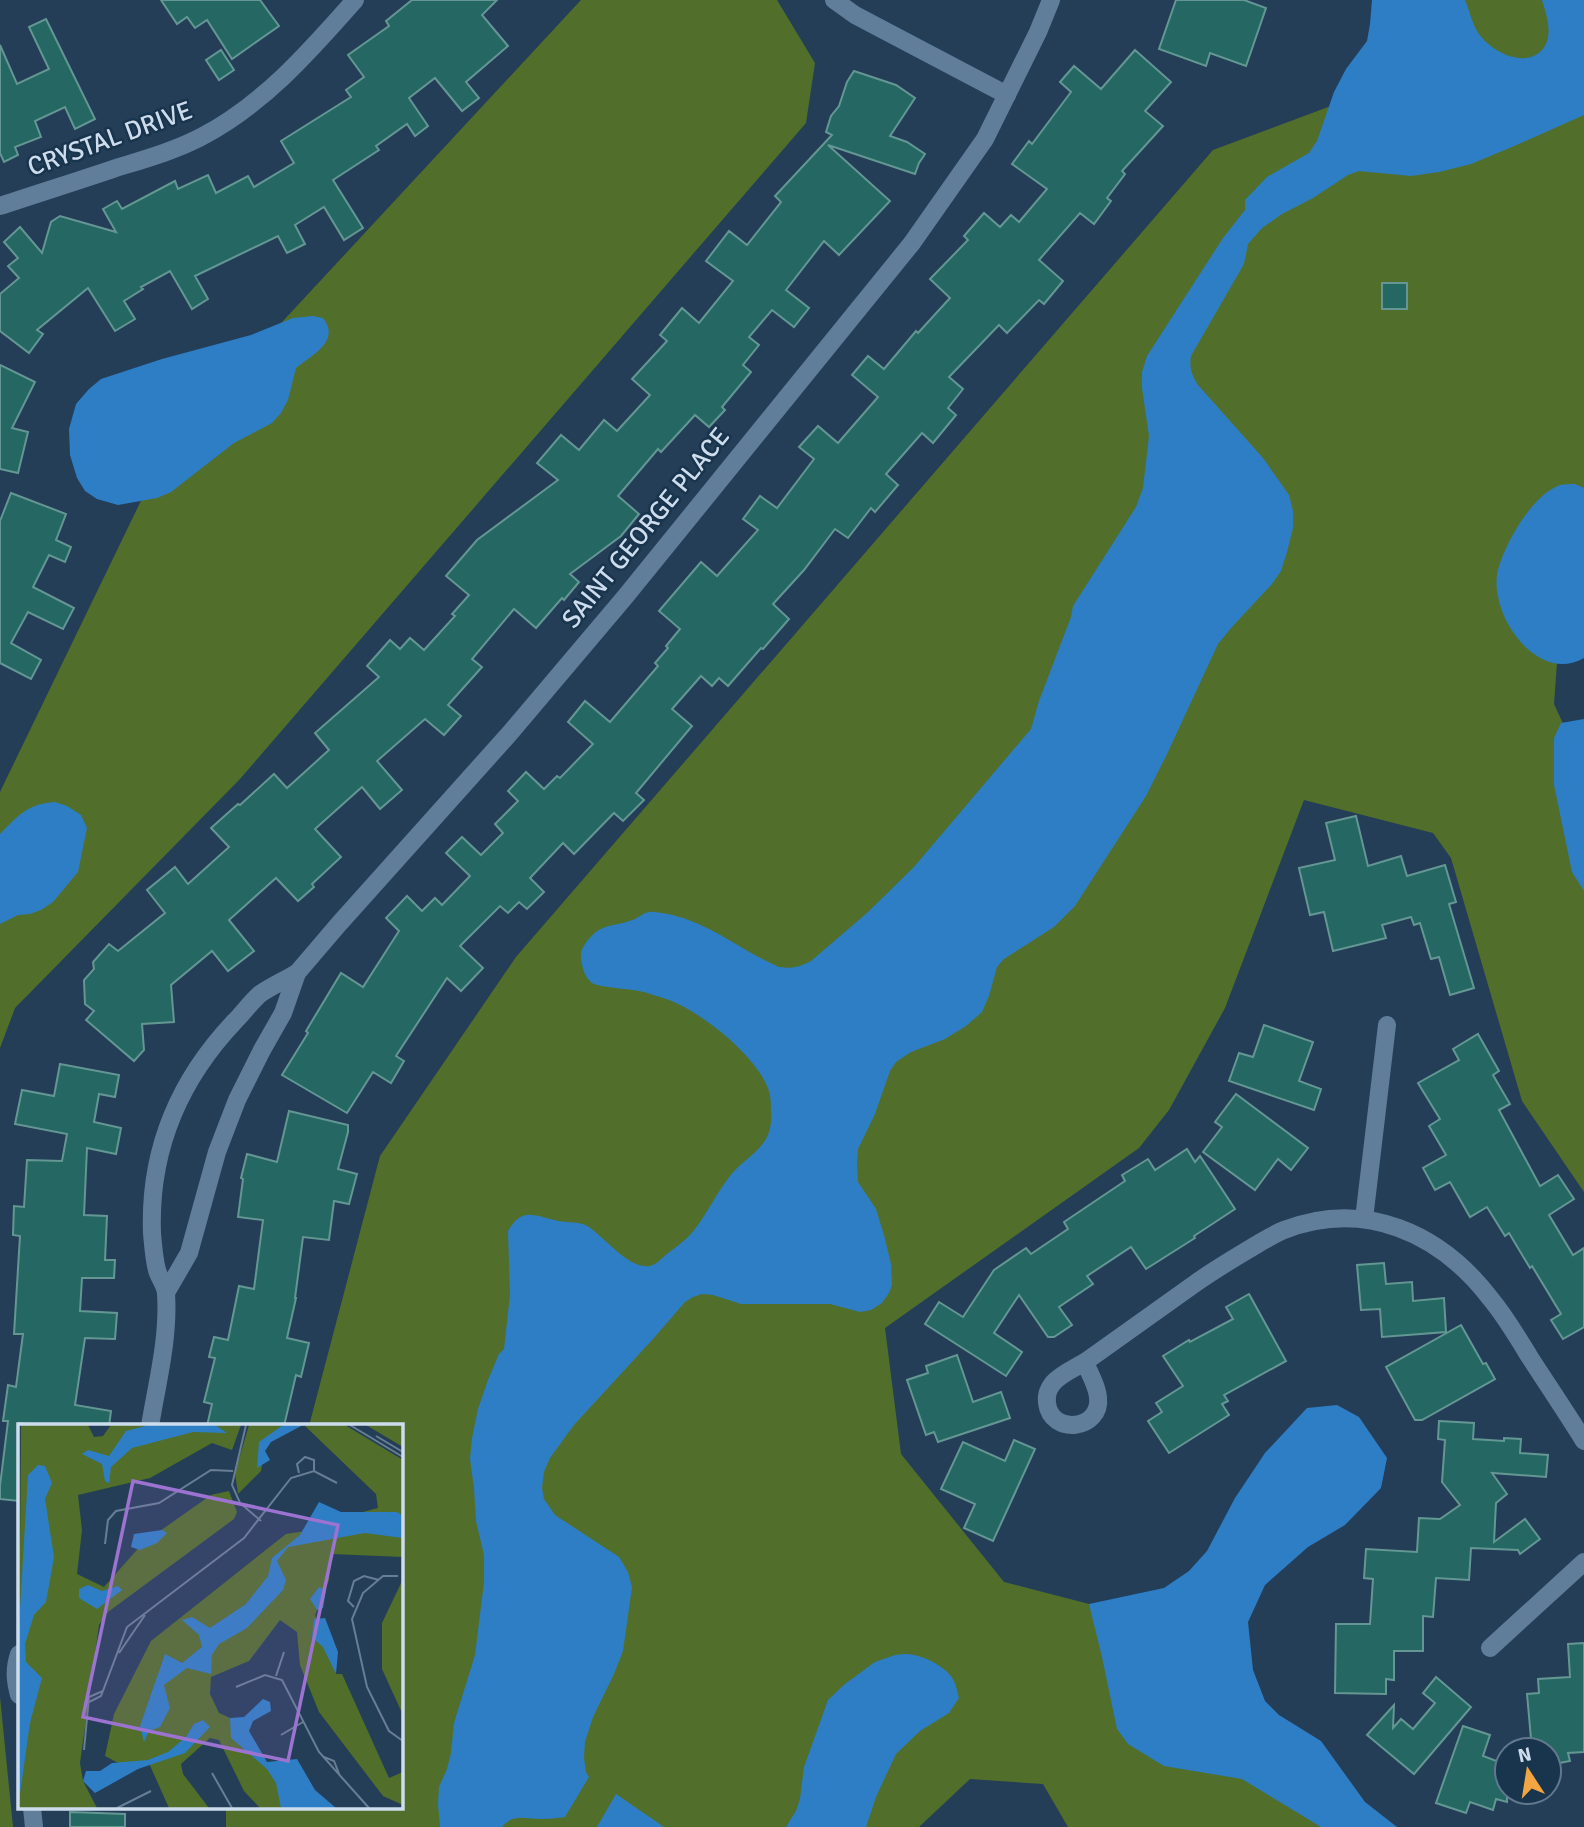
<svg xmlns="http://www.w3.org/2000/svg" width="1584" height="1827" viewBox="0 0 1584 1827" font-family="Signika,sans-serif">
  <style>
    .green { fill: #516f2a }
    .water { fill: #2e7ec5 }
    .building { fill: #246763; stroke: #649793; stroke-width: 2 }
    .lines { fill: none; stroke-linecap: round; stroke-linejoin: round }
    .minor { stroke: #607d9a; stroke-width: 18 }
    .labels { text-anchor: middle; dominant-baseline: central; stroke-width: 5; stroke-linejoin: round; paint-order: stroke }
    .street-label { font-size: 26px; fill: #cedded; stroke: #19344d }
    .inset-road { fill: none; stroke: #687e94; stroke-width: 2 }
    .view { fill: #9c73d1; fill-opacity: 0.15; stroke: #9c73d1; stroke-width: 3.5 }
    .inset-edge { fill: none; stroke: #cedded; stroke-width: 3.5 }
  </style>
  <rect width="100%" height="100%" fill="#243e58"/>
  <g class="green">
    <polygon points="581,0 777,0 815,63 806,123 240,779 15,1008 0,1048 0,792 168,445"/>
    <polygon points="1389,0 1584,0 1584,510 1562,593 1554,704 1584,769 1584,1192 1522,1101 1451,858 1433,833 1304,800 1225,1008 1169,1110 1139,1148 885,1328 901,1454 1004,1582 1089,1604 1186,1695 1366,1827 1068,1827 1043,1784 970,1779 919,1827 226,1827 226,1808 401,1808 401,1426 309,1426 380,1156 516,957 1213,150 1355,97"/>
    <polygon points="0,1697 13,1827 0,1827"/>
  </g>
  <g class="water">
    <path d="M 1372,0 L 1465,0 C 1469,10 1472,22 1477,31 C 1489,52 1531,73 1546,44 C 1552,31 1546,13 1542,0 L 1584,0 L 1584,115 L 1512,147 L 1471,164 L 1439,172 L 1411,176 L 1359,171 L 1348,175 L 1313,198 L 1282,214 L 1262,228 L 1248,244 L 1244,264 L 1191,356 C 1189,368 1192,375 1198,385 L 1263,458 L 1289,495 L 1293,511 L 1293,528 L 1287,552 L 1281,571 L 1272,584 L 1231,628 L 1218,644 L 1168,752 L 1146,796 L 1075,906 L 1054,927 L 1004,959 L 997,967 L 989,996 L 982,1012 L 966,1026 L 945,1039 L 911,1052 L 896,1062 L 890,1071 L 875,1114 L 858,1149 L 857,1163 L 858,1182 L 876,1209 L 884,1235 L 891,1264 L 892,1285 L 889,1293 L 882,1303 L 871,1310 L 860,1312 L 830,1304 L 741,1304 L 713,1295 L 702,1294 L 693,1297 L 685,1302 L 653,1339 L 574,1425 L 550,1458 L 544,1472 L 542,1488 L 544,1499 L 555,1515 L 619,1557 L 628,1572 L 632,1587 L 623,1651 L 614,1674 L 593,1717 L 585,1742 L 584,1758 L 586,1772 L 589,1777 L 565,1817 C 557,1818 549,1819 541,1819 C 526,1819 513,1813 502,1827 L 440,1827 L 438,1804 L 439,1787 L 447,1769 L 451,1753 L 454,1723 L 475,1655 L 484,1582 L 484,1555 L 476,1521 L 474,1488 L 470,1459 L 472,1438 L 478,1409 L 488,1380 L 499,1354 L 504,1349 L 510,1295 L 508,1231 C 522,1206 536,1216 558,1221 C 569,1223 579,1221 589,1227 C 605,1238 630,1270 650,1266 C 657,1264 662,1258 667,1254 C 677,1246 688,1239 695,1229 C 708,1212 717,1192 730,1176 C 740,1163 755,1155 764,1142 C 770,1134 772,1122 771,1112 C 771,1103 771,1094 767,1086 C 754,1054 701,1012 669,1000 C 659,997 649,993 639,991 C 629,989 598,987 592,983 C 585,978 582,967 581,959 C 580,952 583,946 588,940 C 602,922 617,927 635,919 C 642,916 645,911 654,912 C 702,916 737,949 779,967 C 792,969 800,967 811,961 L 867,913 L 914,867 L 1031,729 L 1039,701 L 1071,617 L 1073,606 L 1136,507 L 1143,488 L 1149,436 L 1142,388 L 1142,372 L 1147,356 L 1223,238 L 1245,210 L 1245,200 L 1267,177 L 1309,153 L 1317,141 L 1334,92 L 1346,69 L 1367,41 L 1370,24 Z"/>
    <path d="M 313,316 L 323,318 C 341,341 312,355 296,368 L 288,400 L 281,413 L 272,423 L 234,443 L 171,492 L 157,498 L 118,505 L 97,499 L 85,491 L 77,478 L 70,455 L 69,429 L 76,404 L 89,389 L 101,379 L 162,359 L 251,335 L 293,318 Z"/>
    <path d="M 1575,484 L 1584,488 L 1584,658 C 1544,681 1504,633 1498,596 C 1496,589 1496,577 1498,570 C 1505,543 1532,495 1560,485 C 1564,484 1571,484 1575,484 Z"/>
    <polygon points="1584,719 1584,891 1572,872 1554,785 1554,738 1561,723"/>
    <path d="M 55,802 L 67,806 L 81,815 L 87,828 L 78,872 L 53,902 L 41,910 L 30,914 L 18,915 L 0,924 L 0,834 C 19,815 27,804 55,802 Z"/>
    <polygon points="1337,1405 1359,1417 1387,1458 1381,1488 1345,1525 1308,1547 1265,1585 1248,1622 1253,1670 1265,1701 1279,1715 1321,1741 1365,1802 1397,1827 1321,1827 1242,1779 1164,1766 1128,1744 1117,1729 1102,1657 1089,1604 1164,1588 1189,1571 1207,1551 1235,1498 1265,1453 1307,1408"/>
    <path d="M 905,1654 C 920,1654 941,1664 951,1676 C 956,1683 957,1690 959,1698 L 949,1713 L 920,1731 L 896,1754 L 876,1797 L 866,1827 L 786,1827 L 796,1811 L 800,1799 L 804,1767 L 828,1700 L 845,1684 L 875,1662 L 895,1655 Z"/>
    <polygon points="616,1794 664,1827 597,1827"/>
  </g>
  <g class="building">
    <polygon points="161,0 260,0 279,26 232,59 207,20 195,28 187,17 177,24"/>
    <polygon points="412,0 497,0 482,15 508,46 466,82 479,98 462,111 435,78 409,98 428,126 415,136 407,124 376,146 379,150 333,180 363,228 344,240 324,207 295,225 305,244 287,253 278,236 195,276 208,299 192,309 170,271 141,287 143,289 124,301 135,319 115,331 88,288 37,330 43,334 29,353 0,331 0,294 19,278 8,266 18,258 4,242 20,227 42,253 51,222 60,216 116,232 103,209 117,201 122,209 175,181 178,189 208,175 216,193 248,176 254,187 294,163 281,141 351,97 346,90 364,77 348,55 389,26 386,21"/>
    <polygon points="1176,0 1244,0 1266,8 1246,66 1210,53 1206,66 1159,49"/>
    <polygon points="46,19 95,119 75,129 65,107 35,121 41,137 15,147 18,155 4,162 0,153 0,45 17,84 49,69 29,27"/>
    <polygon points="221,50 234,70 219,80 206,60"/>
    <polygon points="1135,50 1171,82 1145,111 1163,126 1122,171 1125,174 1107,198 1111,201 1094,224 1080,213 1039,260 1063,281 1044,304 1039,300 1007,333 999,325 949,377 963,389 948,408 956,415 933,443 922,433 886,474 898,485 875,512 871,508 848,538 835,529 804,570 773,604 789,619 763,649 761,648 728,686 719,678 712,686 701,676 672,709 692,726 636,793 644,800 623,821 614,813 574,854 563,843 530,878 544,892 527,909 519,902 508,913 500,906 460,946 483,968 461,991 447,978 396,1056 404,1061 391,1083 373,1072 347,1113 282,1075 308,1033 306,1031 341,973 363,987 399,931 386,918 407,896 422,911 435,898 442,905 470,876 446,853 462,837 481,855 503,833 495,824 518,801 508,791 526,772 544,789 557,776 560,778 593,744 568,722 585,701 610,722 658,666 655,663 668,648 666,646 680,629 659,611 701,562 717,576 758,530 743,519 760,496 777,508 814,459 799,447 818,426 838,443 878,397 852,375 868,356 884,369 916,331 918,333 950,298 930,279 968,240 964,236 984,213 1000,227 1011,215 1019,222 1047,189 1012,164 1029,141 1032,144 1071,92 1060,82 1074,66 1101,89"/>
    <polygon points="854,71 896,85 915,98 890,136 907,142 925,154 919,163 915,174 828,145 890,201 839,255 824,241 786,290 809,308 794,327 772,310 749,337 759,345 743,365 751,372 722,407 725,410 709,427 695,415 661,452 658,449 618,496 639,514 621,536 570,574 579,582 564,600 562,598 536,628 514,609 472,659 482,667 448,705 461,716 444,735 425,719 377,761 402,790 380,809 362,787 315,829 341,857 312,884 314,887 298,901 276,878 229,920 254,951 228,971 212,951 171,985 174,1022 142,1024 144,1050 134,1061 86,1020 94,1011 85,1004 84,980 94,969 93,962 109,944 118,951 165,913 147,890 175,867 188,884 229,847 211,828 238,804 240,805 274,774 287,788 329,750 315,733 379,677 367,666 390,640 400,649 410,638 424,650 455,616 452,614 469,595 446,576 477,540 558,480 537,463 561,435 579,450 604,420 617,431 650,395 632,379 667,341 660,335 682,308 699,323 733,281 706,261 729,231 747,245 781,202 775,196 832,135 826,132 831,116 839,106 847,82"/>
    <rect x="1382" y="283" width="25" height="26"/>
    <polygon points="0,365 35,382 12,428 28,432 18,473 0,469"/>
    <polygon points="11,493 66,514 56,540 71,547 65,562 49,555 33,587 74,608 63,629 28,612 11,643 41,660 31,679 0,663 0,521"/>
    <polygon points="1356,816 1368,866 1401,856 1407,876 1445,865 1456,902 1449,904 1474,988 1450,995 1439,957 1431,959 1420,923 1414,925 1411,917 1382,925 1386,938 1333,951 1324,912 1310,915 1299,868 1335,860 1326,823"/>
    <polygon points="1264,1025 1313,1042 1299,1081 1321,1089 1314,1110 1229,1081 1239,1053 1253,1057"/>
    <polygon points="1478,1034 1499,1071 1493,1075 1510,1104 1499,1110 1540,1186 1558,1175 1574,1199 1549,1215 1573,1255 1584,1248 1584,1327 1563,1339 1551,1320 1561,1314 1532,1266 1530,1268 1509,1233 1505,1236 1487,1207 1470,1217 1450,1182 1435,1190 1423,1168 1446,1155 1429,1126 1440,1119 1418,1083 1459,1060 1453,1049"/>
    <polygon points="60,1064 119,1075 115,1097 99,1094 94,1122 121,1128 116,1154 87,1148 84,1215 107,1216 105,1260 115,1260 114,1278 82,1278 80,1311 117,1313 115,1339 85,1338 75,1405 111,1411 109,1426 42,1426 19,1423 19,1501 0,1499 0,1486 8,1421 3,1421 8,1385 16,1387 23,1334 14,1334 20,1236 13,1235 14,1206 24,1207 27,1160 62,1161 67,1134 15,1124 22,1090 54,1096"/>
    <polygon points="1236,1094 1308,1148 1291,1170 1278,1159 1255,1190 1203,1152 1222,1127 1215,1122"/>
    <polygon points="289,1111 348,1125 348,1132 338,1169 357,1174 349,1204 334,1201 329,1240 303,1237 295,1298 296,1298 287,1338 309,1343 301,1377 296,1375 284,1426 207,1426 212,1404 204,1402 215,1358 209,1357 214,1337 228,1340 239,1286 254,1289 263,1220 238,1217 243,1179 241,1178 247,1154 277,1162"/>
    <polygon points="1187,1149 1195,1162 1200,1156 1235,1209 1194,1236 1195,1238 1146,1269 1131,1247 1087,1276 1093,1284 1059,1307 1072,1325 1054,1337 1048,1337 1019,1295 994,1333 1022,1352 1006,1376 925,1324 939,1302 963,1317 994,1270 1026,1248 1031,1254 1068,1229 1064,1222 1125,1181 1122,1175 1148,1159 1155,1170"/>
    <polygon points="1384,1263 1386,1284 1412,1282 1413,1301 1444,1298 1446,1332 1382,1337 1380,1309 1361,1310 1357,1265"/>
    <polygon points="1249,1294 1286,1361 1224,1395 1228,1401 1222,1404 1229,1415 1169,1453 1148,1421 1162,1412 1156,1403 1183,1386 1163,1356 1189,1340 1190,1342 1233,1319 1226,1307"/>
    <polygon points="1461,1325 1483,1364 1486,1363 1495,1379 1422,1420 1415,1420 1386,1367"/>
    <polygon points="957,1355 973,1402 1001,1392 1010,1418 938,1442 934,1432 926,1435 907,1380 928,1373 926,1366"/>
    <polygon points="1439,1421 1474,1423 1473,1439 1504,1441 1504,1438 1521,1439 1520,1453 1548,1455 1546,1477 1492,1473 1507,1494 1496,1503 1494,1542 1525,1519 1540,1539 1520,1554 1518,1550 1471,1548 1469,1580 1436,1578 1433,1617 1423,1616 1423,1651 1394,1651 1394,1680 1386,1679 1386,1694 1335,1693 1336,1624 1370,1624 1373,1579 1364,1578 1366,1549 1417,1552 1419,1518 1440,1519 1460,1505 1442,1482 1445,1440 1438,1439"/>
    <polygon points="1014,1440 1035,1449 993,1541 964,1528 975,1504 941,1489 963,1442 1005,1461"/>
    <polygon points="1584,1643 1584,1752 1568,1753 1570,1761 1549,1765 1549,1750 1532,1750 1527,1694 1539,1693 1538,1679 1570,1677 1568,1644"/>
    <polygon points="1436,1677 1471,1707 1414,1774 1367,1735 1394,1705 1393,1728 1401,1719 1413,1729 1435,1703 1423,1693"/>
    <polygon points="1463,1726 1490,1735 1483,1756 1507,1765 1507,1802 1496,1799 1493,1810 1470,1802 1466,1813 1436,1803"/>
    <polygon points="70,1812 125,1814 125,1827 70,1827"/>
  </g>
  <g class="lines">
    <g class="minor">
      <polyline points="834,0 855,15 1007,95"/>
      <path d="M 0,206 C 39,193 78,181 116,168 C 145,159 174,151 201,137 C 263,105 310,51 355,0"/>
      <polyline points="1364,1219 1387,1025"/>
      <polyline points="167,1291 189,1253 217,1152 237,1100 262,1050 283,1013 297,973 338,925 510,733 625,597 912,243 985,139 1038,32 1051,0"/>
      <path d="M 1085,1362 C 1121,1336 1157,1311 1193,1285 C 1215,1269 1238,1256 1261,1242 C 1269,1238 1276,1233 1284,1230 C 1365,1199 1440,1233 1490,1298 C 1505,1316 1517,1336 1529,1356 C 1547,1384 1566,1412 1584,1441"/>
      <path d="M 1085,1362 C 1089,1373 1097,1385 1098,1397 C 1102,1430 1051,1436 1047,1403 C 1046,1396 1048,1389 1053,1383 C 1061,1374 1075,1368 1085,1362 Z"/>
      <path d="M 150,1426 C 157,1383 169,1338 166,1294 C 166,1286 159,1278 157,1270 C 154,1259 153,1245 152,1233 C 149,1151 178,1081 235,1021 C 243,1013 251,1002 260,994 C 271,986 285,980 297,973"/>
      <polyline points="1490,1648 1584,1562"/>
      <path d="M 19,1654 C 14,1669 15,1680 19,1695"/>
      <polyline points="32,1808 34,1827"/>
    </g>
  </g>
  <g class="labels">
    <g class="street-label">
      <text transform="translate(110 139) rotate(-20)">CRYSTAL DRIVE</text>
      <text transform="translate(646 528) rotate(-51)">SAINT GEORGE PLACE</text>
    </g>
  </g>
  <g transform="translate(18 1424)">
    <rect width="385" height="385" fill="#243e58"/>
    <path d="M 3,1 L 70,1 L 76,13 L 85,12 L 93,1 L 223,1 L 214,26 L 194,19 L 132,54 L 60,71 L 64,106 L 59,150 L 86,163 L 125,119 L 193,71 L 211,67 L 219,88 L 216,95 L 90,188 L 81,201 L 62,339 L 65,357 L 79,384 L 0,384 ZM 231,1 L 272,1 L 248,19 L 243,47 L 220,70 L 217,49 ZM 286,1 L 327,1 L 385,36 L 385,133 L 314,130 L 311,156 L 297,191 L 318,250 L 324,250 L 371,354 L 385,348 L 385,381 L 365,372 L 301,288 L 282,241 L 279,208 L 262,196 L 231,237 L 193,253 L 192,270 L 201,289 L 212,294 L 253,344 L 272,384 L 242,384 L 226,367 L 201,316 L 192,314 L 163,340 L 165,350 L 191,384 L 151,384 L 130,337 L 106,342 L 87,332 L 96,290 L 133,217 L 268,110 L 288,107 L 307,87 L 334,91 L 360,84 L 358,70 ZM 348,1 L 385,1 L 385,23 ZM 385,155 L 385,291 L 364,245 L 364,199 Z" fill="#516f2a"/>
    <path d="M 131,1 L 197,1 L 209,9 L 175,8 L 114,24 L 93,43 L 91,59 L 87,57 L 84,40 L 64,30 L 70,26 L 91,32 L 108,7 ZM 265,1 L 285,1 L 253,18 L 247,27 L 252,36 L 239,44 L 241,18 ZM 20,41 L 27,42 L 34,59 L 27,75 L 36,133 L 28,178 L 16,191 L 7,220 L 8,238 L 24,254 L 12,299 L 0,384 L 0,218 L 10,51 ZM 301,78 L 323,88 L 379,88 L 385,92 L 385,114 L 347,109 L 270,123 L 259,137 L 268,156 L 265,166 L 229,204 L 201,220 L 194,231 L 193,250 L 169,244 L 146,261 L 152,284 L 142,303 L 131,307 L 126,318 L 122,302 L 147,230 L 164,239 L 184,223 L 181,211 L 164,196 L 174,193 L 192,204 L 228,180 L 250,152 L 254,134 L 282,111 ZM 144,106 L 149,109 L 139,119 L 122,126 L 113,123 L 116,110 ZM 70,161 L 84,167 L 100,162 L 104,166 L 79,185 L 61,174 L 61,165 ZM 301,163 L 308,166 L 305,184 L 299,186 L 292,175 ZM 307,194 L 320,228 L 318,250 L 305,223 L 294,213 L 296,195 ZM 245,275 L 252,278 L 253,287 L 235,297 L 231,307 L 249,338 L 279,335 L 297,366 L 318,384 L 263,384 L 258,359 L 249,345 L 213,314 L 212,294 L 226,293 ZM 185,296 L 192,303 L 167,329 L 120,345 L 77,369 L 65,357 L 68,347 L 82,347 L 94,339 L 130,336 L 150,328 L 168,313 L 176,300 Z" fill="#2e7ec5"/>
    <path class="inset-road" d="M 228,1 L 214,61 L 222,79 L 243,97M 332,1 L 385,33M 358,12 L 385,28M 281,49 L 279,40 L 287,33 L 296,36 L 296,47M 87,120 L 90,96 L 98,87 L 141,79 L 193,46 L 215,47M 380,152 L 365,152 L 345,169 L 334,195 L 349,263 L 371,307 L 385,317M 336,183 L 330,177 L 336,157 L 346,152 L 361,156M 101,229 L 127,191M 258,252 L 266,228M 218,263 L 247,251 L 264,256 L 301,328 L 351,384M 71,278 L 83,272 L 109,203 L 226,114 L 273,54 L 296,47 L 319,59M 263,311 L 285,298M 66,326 L 71,273 L 85,267M 306,333 L 316,337 L 322,352M 194,349 L 214,384M 99,384 L 133,367"/>
    <path class="view" d="M 115,57 L 320,101 L 270,337 L 65,293 Z"/>
    <rect width="385" height="385" class="inset-edge"/>
  </g>
  <g transform="translate(1528 1771) rotate(348)"><circle r="33" fill="#19344d" stroke="#61788d" stroke-width="2"/>
  <path d="M0-5L12 26L0 18L-12 26Z" fill="#f2a541"/>
  <text y="-10" font-size="19" font-weight="bold" text-anchor="middle" fill="#cedded">N</text>
  </g>
</svg>
